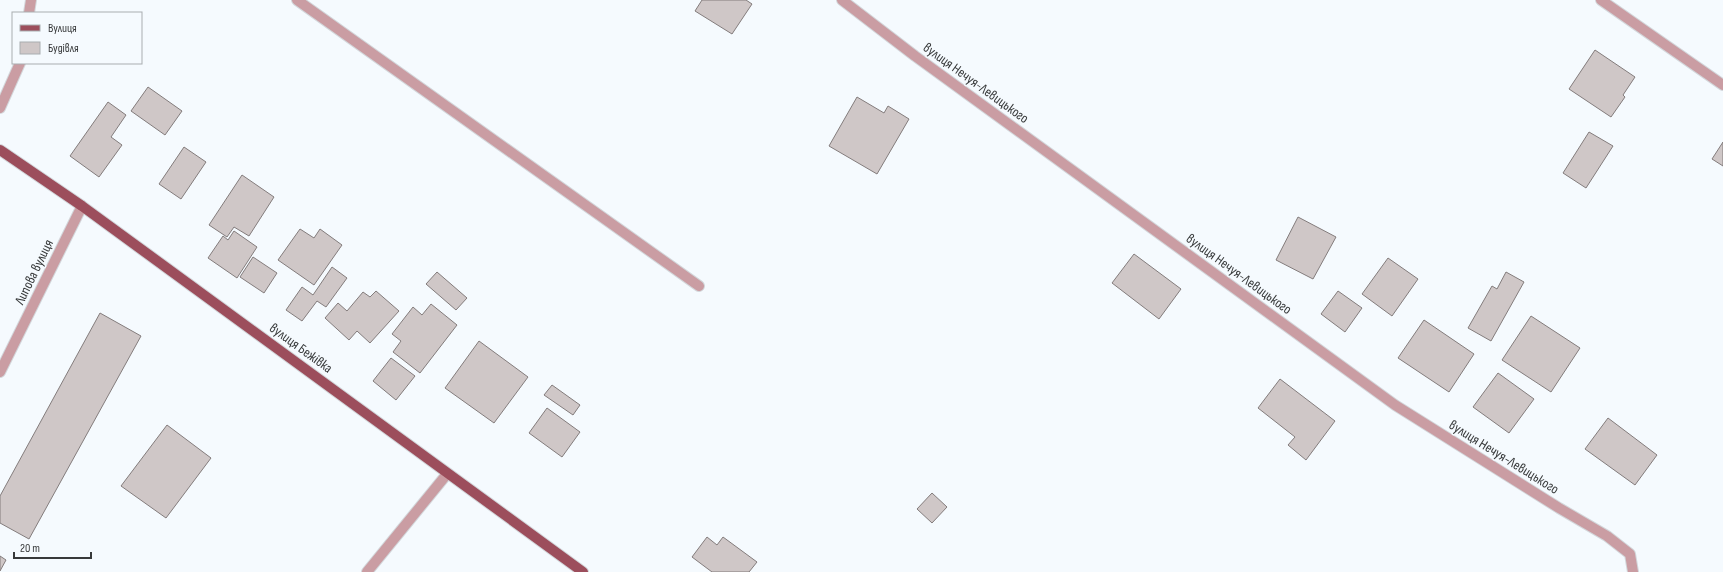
<svg xmlns="http://www.w3.org/2000/svg" width="1723" height="572" viewBox="0 0 1723 572" font-family="'Sofia Sans Condensed',sans-serif">
  <style>
    .building { fill: #cfc7c7; stroke: #837c7c }
    .lines { fill: none; stroke-linecap: round; stroke-linejoin: round }
    .minor-casing { stroke: #d3d7db; stroke-width: 12 }
    .major-casing { stroke: #d3d7db; stroke-width: 12 }
    .minor { stroke: #ca9da3; stroke-width: 10 }
    .major { stroke: #9c4e5c; stroke-width: 10 }
    .labels { text-anchor: middle; dominant-baseline: central; stroke-width: 3; stroke-linejoin: round; paint-order: stroke }
    .street-label { font-size: 14px; fill: #37393a; stroke: #f5fafe }
  </style>
  <rect width="100%" height="100%" fill="#f5fafe"/>
  <g class="building">
    <polygon points="702,0 746,0 752,4 732,34 695,11"/>
    <polygon points="1595,50 1635,77 1623,95 1625,97 1611,117 1569,89"/>
    <polygon points="148,87 182,111 165,135 131,111"/>
    <polygon points="857,97 884,113 888,106 909,119 877,174 829,146"/>
    <polygon points="108,102 126,115 111,137 122,145 99,177 70,156"/>
    <polygon points="1589,132 1613,146 1586,188 1563,173"/>
    <polygon points="1723,142 1723,166 1712,159"/>
    <polygon points="184,147 206,162 181,199 159,184"/>
    <polygon points="242,175 274,197 249,236 234,227 227,237 209,225"/>
    <polygon points="1298,217 1336,237 1313,279 1276,260"/>
    <polygon points="300,229 314,238 320,229 342,245 314,285 278,260"/>
    <polygon points="234,231 257,247 237,278 208,258 223,236 228,240"/>
    <polygon points="1134,254 1181,289 1159,319 1112,283"/>
    <polygon points="253,257 277,273 264,293 240,277"/>
    <polygon points="1388,258 1418,279 1392,316 1362,294"/>
    <polygon points="332,267 347,278 326,307 317,301 302,321 286,310 302,287 313,295"/>
    <polygon points="437,272 467,298 456,310 426,284"/>
    <polygon points="1506,272 1524,282 1491,341 1468,328 1492,286 1497,289"/>
    <polygon points="376,291 399,311 370,343 357,331 349,340 325,318 338,303 347,311 363,292 370,297"/>
    <polygon points="1338,291 1362,308 1345,332 1321,314"/>
    <polygon points="431,304 457,325 420,373 393,352 401,341 392,334 413,307 422,315"/>
    <polygon points="100,313 141,336 29,539 0,523 0,496"/>
    <polygon points="1531,316 1580,348 1551,392 1502,360"/>
    <polygon points="1424,320 1474,354 1449,392 1398,358"/>
    <polygon points="479,341 528,377 494,423 445,388"/>
    <polygon points="391,358 415,376 396,400 373,381"/>
    <polygon points="1498,373 1534,399 1509,433 1473,407"/>
    <polygon points="1280,379 1335,421 1306,460 1288,445 1295,437 1258,408"/>
    <polygon points="552,385 580,405 573,415 544,395"/>
    <polygon points="547,408 580,432 562,457 529,433"/>
    <polygon points="1608,418 1657,455 1635,485 1585,449"/>
    <polygon points="167,425 211,458 166,518 121,486"/>
    <polygon points="932,493 947,507 932,523 917,509"/>
    <polygon points="707,537 717,545 723,537 757,562 749,572 712,572 692,557"/>
    <polygon points="0,556 6,560 0,571"/>
  </g>
  <g class="lines">
    <g class="minor-casing">
      <g id="minor">
        <polyline points="297,0 699,286"/>
        <polyline points="842,0 915,56 1395,405 1559,508 1607,536 1630,554 1633,572"/>
        <polyline points="1601,0 1723,85"/>
        <polyline points="29,13 31,0"/>
        <polyline points="0,108 20,63"/>
        <polyline points="0,372 82,206"/>
        <polyline points="367,572 447,474"/>
      </g>
    </g>
    <g class="major-casing">
      <polyline id="major" points="0,150 82,206 583,572"/>
    </g>
    <use href="#minor" class="minor"/>
    <use href="#major" class="major"/>
  </g>
  <g class="labels">
    <g class="street-label">
      <text transform="translate(976 83) rotate(36)">вулиця Нечуя-Левицького</text>
      <text transform="translate(34 272) rotate(-64)">Липова вулиця</text>
      <text transform="translate(1239 274) rotate(36)">вулиця Нечуя-Левицького</text>
      <text transform="translate(301 348) rotate(36)">вулиця Бежівка</text>
      <text transform="translate(1504 457) rotate(32)">вулиця Нечуя-Левицького</text>
    </g>
  </g>
  <rect x="12" y="12" width="130" height="52" fill="#f5fafe" stroke="#a9adb0"/>
  <rect x="20" y="25" width="20" height="6" fill="#9c4e5c" stroke="#a9adb0"/>
  <text x="48" y="32" font-size="12" fill="#37393a">Вулиця</text>
  <rect x="20" y="42" width="20" height="12" fill="#cfc7c7" stroke="#a9adb0"/>
  <text x="48" y="52" font-size="12" fill="#37393a">Будівля</text>
  <path d="M14 552v6h77v-6" fill="none" stroke="#37393a" stroke-width="2"/>
  <text x="20" y="552" font-size="12" fill="#37393a" stroke="#f5fafe" stroke-width="3" paint-order="stroke">20 m</text>
</svg>
